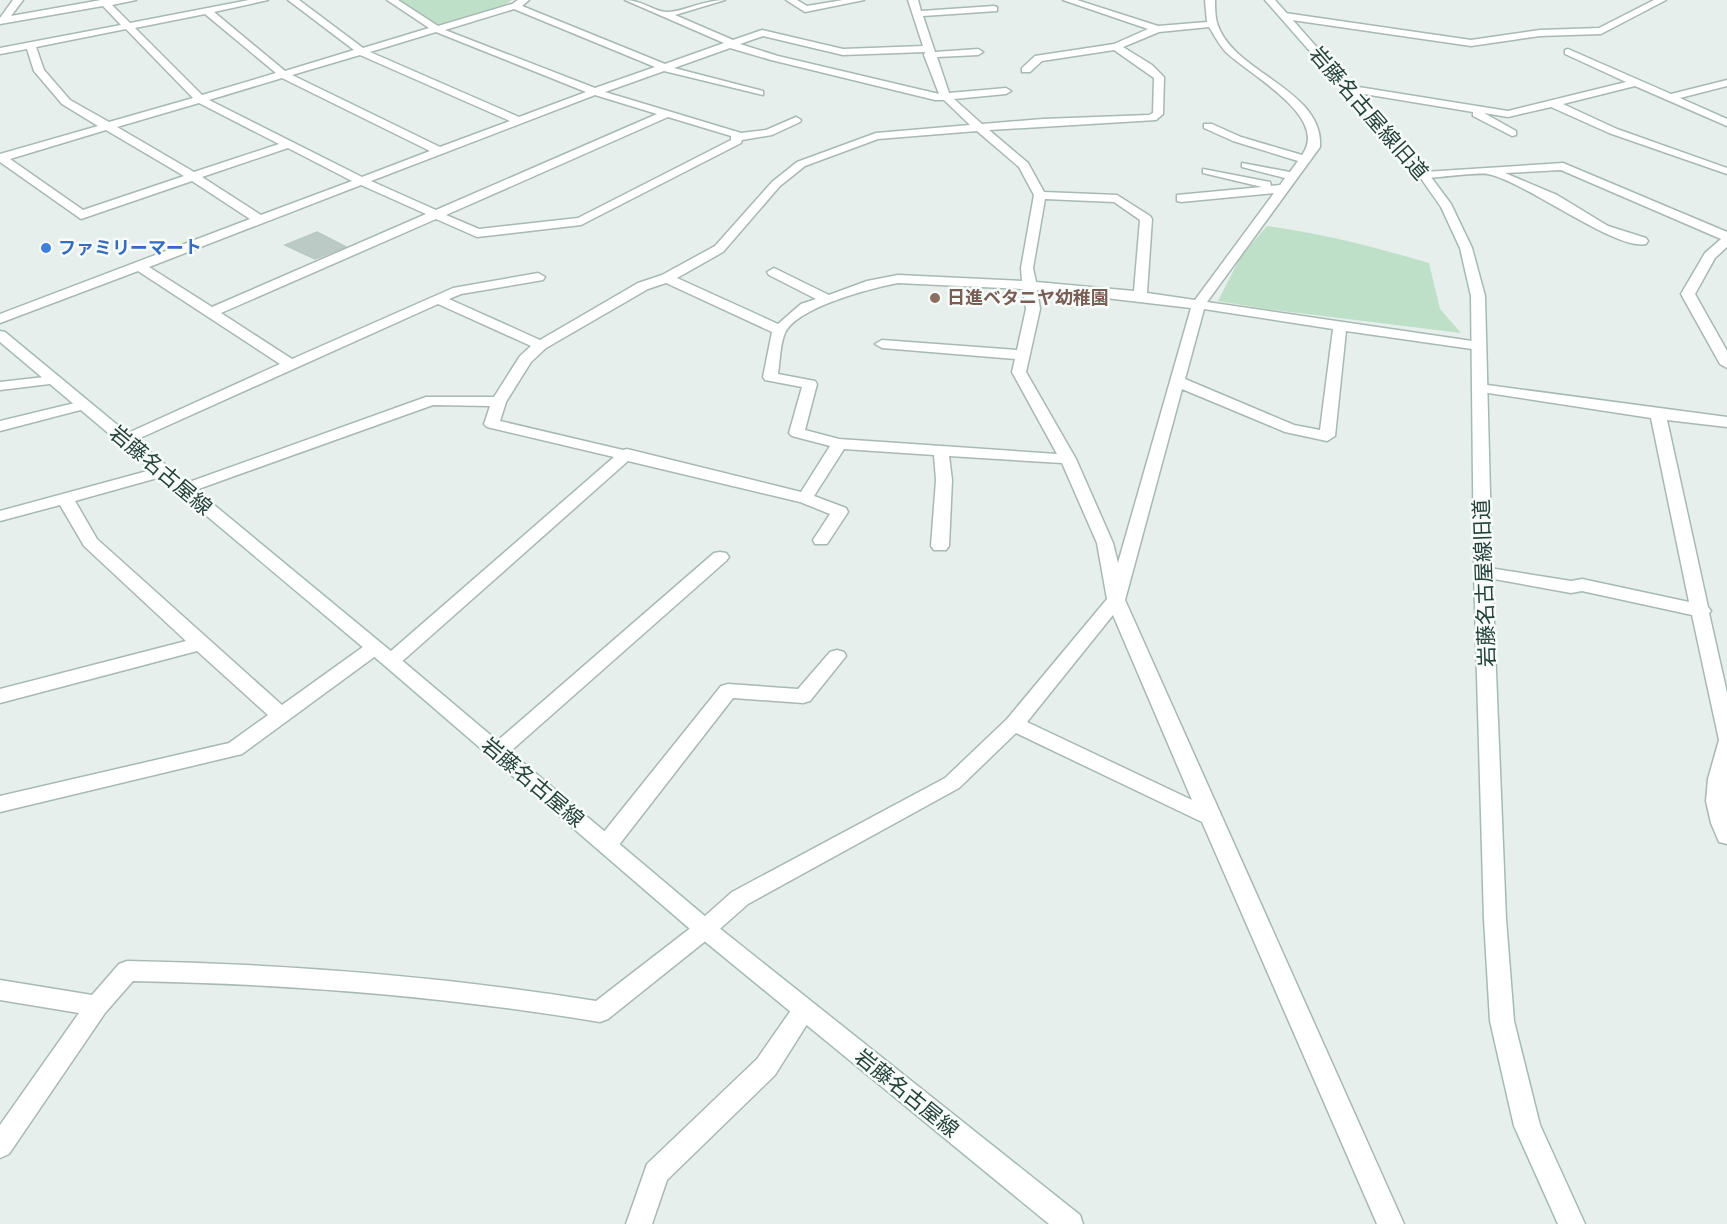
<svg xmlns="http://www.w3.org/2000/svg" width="1727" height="1224" viewBox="0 0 1727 1224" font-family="Arial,'Noto Sans JP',sans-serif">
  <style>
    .green { fill: #bfe0c8 }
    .building { fill: #bbcac4; stroke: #b8c9c2; stroke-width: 1.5 }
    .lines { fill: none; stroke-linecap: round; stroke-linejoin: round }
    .street-casing { stroke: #a8b8b2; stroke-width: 3 }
    .secondary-casing { stroke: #a4bbb3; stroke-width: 3 }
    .street { fill: #fff; fill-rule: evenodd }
    .secondary { fill: #fff; fill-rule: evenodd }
    .shop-dot { fill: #3f7fe0; stroke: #f7fbf9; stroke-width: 2 }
    .education-dot { fill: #8d6e63; stroke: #f7fbf9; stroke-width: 2 }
    .labels { text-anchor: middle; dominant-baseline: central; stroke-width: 5; stroke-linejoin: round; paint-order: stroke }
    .far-shop-label { font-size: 18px; font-weight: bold; fill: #366cbe; stroke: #f7fbf9; text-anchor: start }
    .far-education-label { font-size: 18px; font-weight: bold; fill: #785e54; stroke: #f7fbf9; text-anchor: start }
    .street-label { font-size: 21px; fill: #24423a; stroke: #f7fbf9 }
  </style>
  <rect width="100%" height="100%" fill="#e6efeb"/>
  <g class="green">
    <polygon points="396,0 512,0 503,6 436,25"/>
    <path d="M 1267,226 C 1322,233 1375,247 1429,263 L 1440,309 L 1461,333 L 1266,309 L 1218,301 L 1241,256 Z"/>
  </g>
  <polygon class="building" points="317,232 346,247 315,259 285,245"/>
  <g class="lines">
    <g class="street-casing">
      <g id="street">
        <path d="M 13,0 L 23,0 L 11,16 L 101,0 L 136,0 L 112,5 L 130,23 L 249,0 L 268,0 L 214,12 L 285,71 L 354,50 L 288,0 L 299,0 L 363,48 L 429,28 L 387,0 L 398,0 L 438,26 L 512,4 L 518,0 L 529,0 L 522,6 L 665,64 L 724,43 L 625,0 C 642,0 655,12 667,12 C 683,12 703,0 725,0 L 675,15 L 733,40 L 762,30 L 843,49 L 923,46 L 908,0 L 918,0 L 921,11 L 994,6 L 997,7 L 997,11 L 923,16 L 935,52 L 978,49 L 983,52 L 978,55 L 937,57 L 949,93 L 1006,88 L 1011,91 L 1006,94 L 954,99 L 982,124 L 1043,119 L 1149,115 L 1153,113 L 1154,78 L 1114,50 L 1042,61 L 1030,72 L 1022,72 L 1022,68 L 1035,56 L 1114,44 L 1148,29 L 1063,0 L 1077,0 L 1158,26 L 1207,22 L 1205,0 L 1215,0 C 1215,7 1215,16 1217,23 C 1232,73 1324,89 1320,147 L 1207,302 L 1479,342 L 1486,346 L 1479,350 L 1346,331 L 1335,436 L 1327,441 L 1285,432 L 1182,389 L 1125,600 L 1404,1224 L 1377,1224 L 1202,822 L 1016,733 L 959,788 L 748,904 L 713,935 L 608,1019 L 600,1022 C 445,996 290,984 133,981 L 105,1013 L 9,1154 L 0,1158 L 0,1125 L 79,1013 L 0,1000 L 0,980 L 92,995 L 119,964 L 127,961 C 285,964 441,976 596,1001 L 697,923 L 732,892 L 945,778 L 1007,719 L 1107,599 L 1097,543 L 1062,463 L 949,456 L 952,480 L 949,546 L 946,550 L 934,550 L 931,546 L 936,480 L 934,455 L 844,449 L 814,496 L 846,508 L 848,512 L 827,544 L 815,544 L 813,540 L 830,514 L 800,502 L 628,461 L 398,665 L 391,667 L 384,665 L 382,661 L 384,657 L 614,457 L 487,427 L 484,424 L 490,406 L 433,405 L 190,492 L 178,492 L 176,489 L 178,486 L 426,397 L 494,397 L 520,356 L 531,346 L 438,304 L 129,443 L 119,443 L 116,440 L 119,437 L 280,364 L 138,271 L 0,323 L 0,314 L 250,219 L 192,181 L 81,219 L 0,162 L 0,154 L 98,126 L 62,104 L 34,71 L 27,49 L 0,54 L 0,48 L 121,25 L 103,6 L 0,24 L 0,18 ZM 514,9 L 655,67 L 595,88 L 445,30 ZM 205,14 L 276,73 L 202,95 L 135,28 ZM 1209,27 C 1215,36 1220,47 1228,54 C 1252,76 1330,118 1302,155 L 1241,137 L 1212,124 L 1204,124 L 1204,128 L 1233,141 L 1298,161 L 1290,172 L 1242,163 L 1242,167 L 1285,178 L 1280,185 L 1271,186 L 1270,182 L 1203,169 L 1203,173 L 1262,187 L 1177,195 L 1177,201 L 1181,202 L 1274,193 L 1195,300 L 1147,293 L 1152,219 L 1150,216 L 1117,195 L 1044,192 L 1028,163 L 989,130 L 1156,120 L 1163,114 L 1164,77 L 1152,65 L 1123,47 L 1159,32 ZM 126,29 L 193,98 L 109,122 L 70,100 L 44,70 L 36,47 ZM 436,32 L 586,92 L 519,117 L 370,52 ZM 763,36 L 843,55 L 925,52 L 924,55 L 939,94 L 778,56 L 740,44 ZM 730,48 L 771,60 L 935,100 L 944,100 L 970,125 L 876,133 L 797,162 L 772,182 L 715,246 L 662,275 L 638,283 L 540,340 L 449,299 L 461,294 L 543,280 L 545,277 L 538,273 L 453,288 L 292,359 L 221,313 L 436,219 L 477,237 L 581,225 L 741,143 L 742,140 L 772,135 L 800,122 L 801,120 L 796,117 L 766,130 L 741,133 L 605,92 L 664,71 L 763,95 L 763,91 L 674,68 ZM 360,55 L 510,121 L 440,147 L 292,75 ZM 282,78 L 430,151 L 362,177 L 209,100 ZM 595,95 L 657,114 L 436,210 L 371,181 ZM 199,103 L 279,144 L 194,172 L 117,127 ZM 668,117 L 731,136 L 731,140 L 578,218 L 479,229 L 446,215 ZM 106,130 L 184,176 L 83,210 L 10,159 ZM 977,131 L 1019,167 L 1034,195 L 1021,268 L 1022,281 L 898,275 L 867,281 L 829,295 L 774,268 L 767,272 L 769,275 L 816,299 L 801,304 L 778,324 L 677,278 L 723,252 L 780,186 L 805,166 L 878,139 ZM 288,148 L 352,181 L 261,215 L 202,177 ZM 361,185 L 426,214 L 212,307 L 149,267 ZM 1045,199 L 1114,202 L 1140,220 L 1134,291 L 1036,282 L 1033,268 ZM 666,283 L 772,332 L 763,377 L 765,380 L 802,387 L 789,433 L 792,436 L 830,446 L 801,492 L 627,449 L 623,450 L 500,421 L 506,402 L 531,362 L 546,348 L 648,289 ZM 898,283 L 1023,289 L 1026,309 L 1017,350 L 882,340 L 875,344 L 882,348 L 1015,359 L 1012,372 L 1057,454 L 839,439 L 805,430 L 817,384 L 815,381 L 778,374 C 780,361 780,344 785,333 C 797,307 872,288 898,283 ZM 1037,290 L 1191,308 L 1118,563 L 1113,543 L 1076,459 L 1026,372 L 1040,309 ZM 1204,309 L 1333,329 L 1320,430 L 1294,425 L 1185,379 ZM 1113,615 L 1192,800 L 1027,722 Z"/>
        <polygon points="786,0 797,0 807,6 843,0 864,0 805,12"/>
        <polygon points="1654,0 1666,0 1601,34 1540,36 1471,46 1285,19 1280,16 1285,13 1471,40 1540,30 1599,28"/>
        <polygon points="1568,49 1671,94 1727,80 1727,86 1680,98 1727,119 1727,126 1635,86 1563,104 1617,129 1727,168 1727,174 1609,133 1551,107 1508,117 1484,113 1516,131 1516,135 1512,136 1473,116 1473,112 1346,91 1341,88 1346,85 1508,111 1626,82 1565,54 1565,50"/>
        <path d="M 1563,163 L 1727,232 L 1727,247 L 1715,258 L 1695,294 L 1727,351 L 1727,368 L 1720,364 L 1681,294 L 1705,253 L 1721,239 L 1561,170 L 1505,173 L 1557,195 L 1608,226 L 1646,238 L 1648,241 L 1646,244 C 1616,251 1526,182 1488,174 C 1477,172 1438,178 1424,178 L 1418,175 L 1424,172 Z"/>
        <polygon points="53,376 58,377 60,380 58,383 0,390 0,382"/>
        <polygon points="1480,384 1727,417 1727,427 1667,420 1708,607 1711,611 1709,613 1727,693 1727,844 1719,842 1711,823 1706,801 1708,779 1719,740 1692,615 1582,591 1571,593 1483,577 1477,576 1474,572 1477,568 1483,567 1571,581 1582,579 1689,602 1651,418 1475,391 1473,388"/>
        <polygon points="83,401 90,405 88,408 0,431 0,421"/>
        <polygon points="162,467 168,469 170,472 168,475 75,501 97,539 282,705 367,644 381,644 383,648 381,652 242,754 0,812 0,796 229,743 268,715 197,651 0,703 0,689 186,641 84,546 60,505 0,521 0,511"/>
        <polygon points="720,552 726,553 729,557 726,561 504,757 497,759 490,757 487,752 490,747 714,553"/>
        <polygon points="837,650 844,652 846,656 810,701 803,703 733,698 615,850 607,852 599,850 596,844 599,838 721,686 728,684 798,689 830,652"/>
        <polygon points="804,1000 812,1003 816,1010 775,1075 667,1180 652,1224 626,1224 647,1164 757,1059 796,1003"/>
      </g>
    </g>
    <g class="secondary-casing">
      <g id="secondary">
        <polygon points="1265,0 1275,0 1428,173 1451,204 1472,248 1485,296 1492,572 1506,919 1514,1021 1540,1125 1585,1224 1558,1224 1514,1126 1490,1021 1484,919 1474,572 1471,296 1460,248 1441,207 1420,177"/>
        <polygon points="0,331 5,332 398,657 713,923 1080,1215 1083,1224 1049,1224 697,935 384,665 0,342"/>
      </g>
    </g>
    <use href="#street" class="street"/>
    <use href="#secondary" class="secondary"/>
  </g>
  <circle class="shop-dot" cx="46" cy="248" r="6"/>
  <circle class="education-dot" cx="935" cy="298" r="6"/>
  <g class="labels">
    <g class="far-shop-label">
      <text x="58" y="248">ファミリーマート</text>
    </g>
    <g class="far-education-label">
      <text x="947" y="298">日進ベタニヤ幼稚園</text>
    </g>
    <g class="street-label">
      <text transform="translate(1369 113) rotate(49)">岩藤名古屋線旧道</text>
      <text transform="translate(161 470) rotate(40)">岩藤名古屋線</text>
      <text transform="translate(1484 583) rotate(-92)">岩藤名古屋線旧道</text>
      <text transform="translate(533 782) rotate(40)">岩藤名古屋線</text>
      <text transform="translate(907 1093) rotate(39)">岩藤名古屋線</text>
    </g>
  </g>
</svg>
